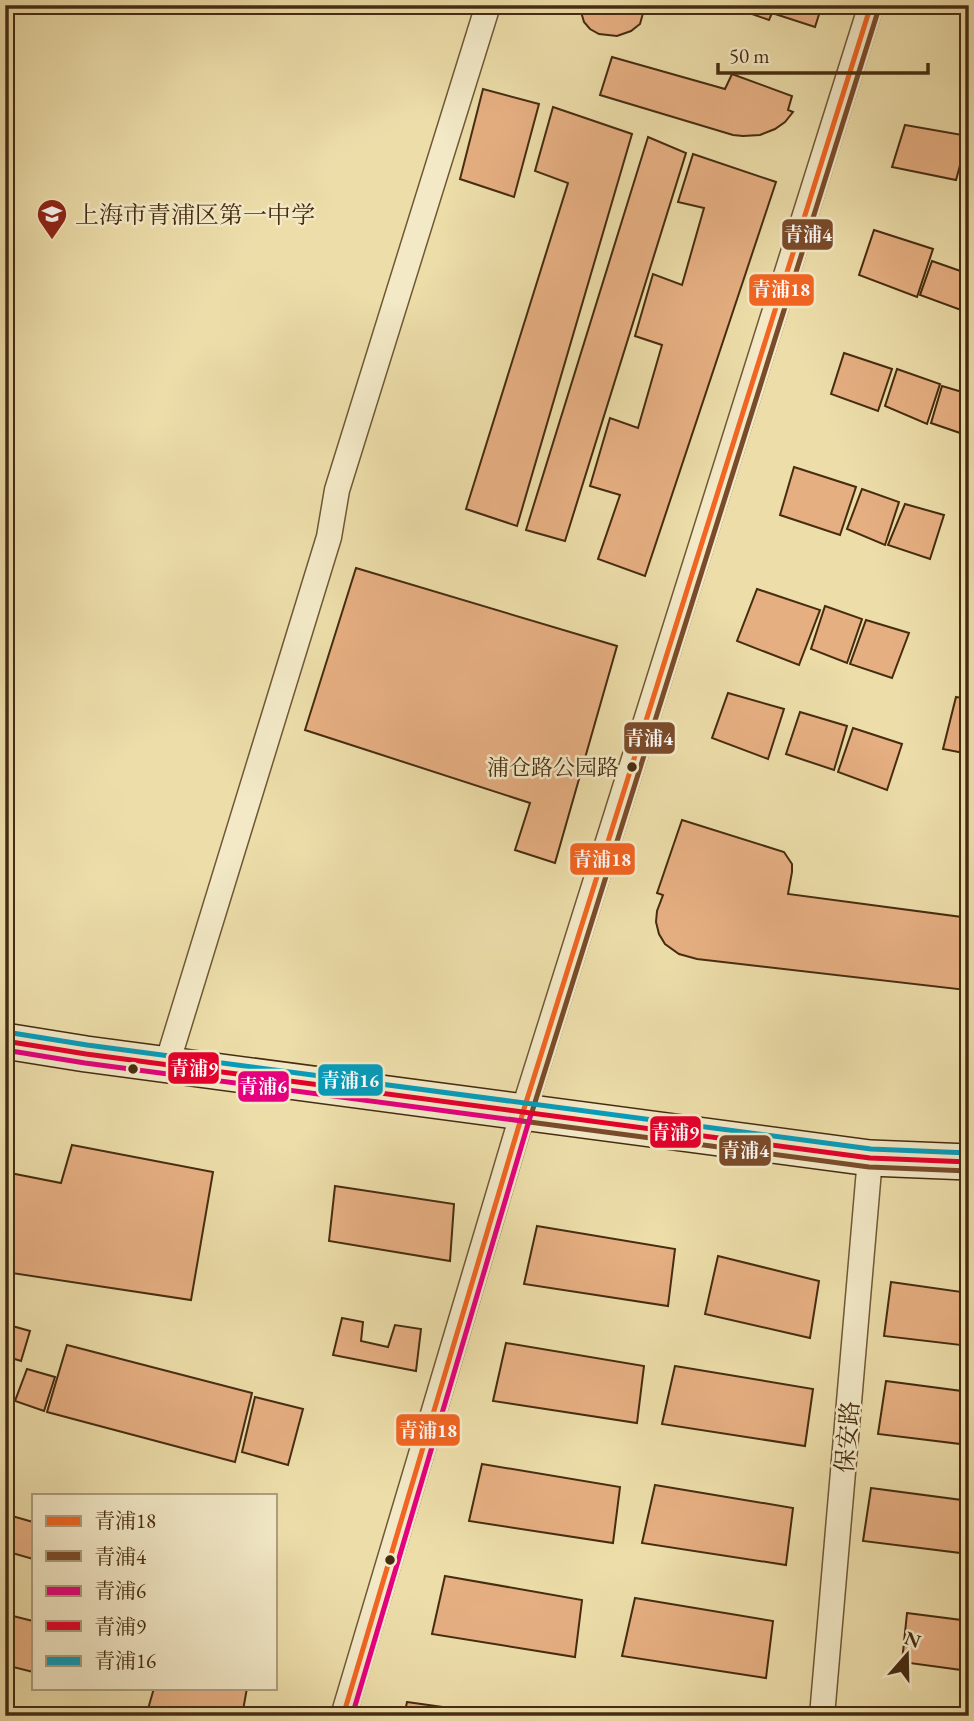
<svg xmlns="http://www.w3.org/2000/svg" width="974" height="1721" viewBox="0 0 974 1721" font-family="'EB Garamond','Noto Serif SC',serif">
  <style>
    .building { fill: #e6af82; stroke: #462c10; stroke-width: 2 }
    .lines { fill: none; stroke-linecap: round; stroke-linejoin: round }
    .street-casing { stroke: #705836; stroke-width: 27 }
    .secondary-casing { stroke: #462c10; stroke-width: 38 }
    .street { stroke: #f3e9c7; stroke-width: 24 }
    .secondary { stroke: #f3e9c7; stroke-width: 35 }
    .bus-1-casing { stroke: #f3e9c7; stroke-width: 10 }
    .bus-2-casing { stroke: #f3e9c7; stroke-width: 10 }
    .bus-3-casing { stroke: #f3e9c7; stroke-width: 10 }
    .bus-4-casing { stroke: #f3e9c7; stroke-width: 10 }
    .bus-5-casing { stroke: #f3e9c7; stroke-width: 10 }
    .bus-1 { stroke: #f26522; stroke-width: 5 }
    .bus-2 { stroke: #7a4b2a; stroke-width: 5 }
    .bus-3 { stroke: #e5007d; stroke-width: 5 }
    .bus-4 { stroke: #e4002b; stroke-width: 5 }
    .bus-5 { stroke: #079cbb; stroke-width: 5 }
    .bus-dot { fill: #462c10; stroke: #f3e9c7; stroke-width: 2.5 }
    .labels { text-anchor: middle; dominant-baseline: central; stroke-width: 5; stroke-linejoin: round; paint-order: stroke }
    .bus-label { font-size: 22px; fill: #462c10; stroke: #f3e9c7; text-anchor: end }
    .poi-label { font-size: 24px; fill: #462c10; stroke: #f3e9c7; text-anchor: start }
    .street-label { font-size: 24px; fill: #462c10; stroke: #f3e9c7 }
    .line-badge { stroke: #f3e9c7; stroke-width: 2.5 }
    .badge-label { font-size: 19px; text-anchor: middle; font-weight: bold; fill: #fff }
  </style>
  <rect width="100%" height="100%" fill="#ecdda9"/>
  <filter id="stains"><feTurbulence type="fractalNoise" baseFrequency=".00286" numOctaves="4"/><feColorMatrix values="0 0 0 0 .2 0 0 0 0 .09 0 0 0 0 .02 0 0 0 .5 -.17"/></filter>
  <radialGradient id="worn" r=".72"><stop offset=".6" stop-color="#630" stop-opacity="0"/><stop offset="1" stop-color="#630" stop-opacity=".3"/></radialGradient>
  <g class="building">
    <polygon points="579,5 645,5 645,6 640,24 631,31 617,36 599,34 590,29 584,22"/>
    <polygon points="726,5 822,5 815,27 772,13 769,20"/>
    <polygon points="612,57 725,89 732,74 792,96 788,110 793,112 785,122 775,129 760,135 743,136 733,135 600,95"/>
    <polygon points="483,89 539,104 514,197 460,179"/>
    <polygon points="553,107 632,134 517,526 466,509 568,183 535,171"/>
    <polygon points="905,125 968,136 956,180 892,167"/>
    <polygon points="648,137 686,153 565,541 526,530"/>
    <polygon points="969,146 969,183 961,181"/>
    <polygon points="693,154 776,182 645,576 598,559 620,495 590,486 610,418 638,428 662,345 635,336 653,274 682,285 704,208 678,202"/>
    <polygon points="874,230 933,249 917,297 859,275"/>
    <polygon points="932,261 969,274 969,290 961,310 920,295"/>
    <polygon points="844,353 892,369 878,411 831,394"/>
    <polygon points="897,369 940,384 927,424 885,406"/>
    <polygon points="942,386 969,394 969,436 931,423"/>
    <polygon points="794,467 856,487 840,535 780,515"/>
    <polygon points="862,489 899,502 885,545 847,529"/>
    <polygon points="905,504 944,515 930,559 888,545"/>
    <polygon points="356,568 617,646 555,863 515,850 530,803 305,730"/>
    <polygon points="757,589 820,610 799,665 737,641"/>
    <polygon points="825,606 862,619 847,663 811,649"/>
    <polygon points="866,620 909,633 892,678 850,664"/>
    <polygon points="728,693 784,709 768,759 712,738"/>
    <polygon points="956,697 969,699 969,754 943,749"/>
    <polygon points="800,712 847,726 834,770 786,754"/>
    <polygon points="853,728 902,744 887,790 838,772"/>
    <polygon points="682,820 784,852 792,864 792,872 788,894 969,918 969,963 966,990 697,959 679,954 665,944 659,934 656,922 657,911 663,895 657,893"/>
    <polygon points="72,1145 213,1172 191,1300 5,1272 5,1172 61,1183"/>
    <polygon points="335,1186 454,1204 450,1261 329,1241"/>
    <polygon points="537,1226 675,1249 668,1306 524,1284"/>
    <polygon points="718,1256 819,1281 810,1338 705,1314"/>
    <polygon points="891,1282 969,1293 969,1346 884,1336"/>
    <polygon points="342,1318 363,1322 361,1341 388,1347 395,1325 421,1329 416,1371 333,1355"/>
    <polygon points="5,1324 30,1331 21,1361 5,1356"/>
    <polygon points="506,1343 644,1366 637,1423 493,1401"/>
    <polygon points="67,1345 252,1393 235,1462 47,1412"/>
    <polygon points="675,1366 813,1389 805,1446 662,1424"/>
    <polygon points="27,1369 55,1377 44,1411 15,1401"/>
    <polygon points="886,1381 969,1392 969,1445 878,1434"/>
    <polygon points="255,1397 303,1409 288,1465 242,1452"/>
    <polygon points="482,1464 620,1487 613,1543 469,1521"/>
    <polygon points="655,1485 793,1508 786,1565 642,1543"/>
    <polygon points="871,1488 969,1501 969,1554 863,1541"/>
    <polygon points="5,1514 33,1522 33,1559 5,1551"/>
    <polygon points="445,1576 582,1600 575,1657 432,1634"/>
    <polygon points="635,1598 773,1621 766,1678 622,1656"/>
    <polygon points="907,1613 969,1621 969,1671 902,1662"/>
    <polygon points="5,1614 33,1621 33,1672 5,1665"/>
    <polygon points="154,1688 247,1688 242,1716 146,1716"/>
    <polygon points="407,1702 507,1716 404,1716"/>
  </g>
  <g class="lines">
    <g class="street-casing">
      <g id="street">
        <polyline points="167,1064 329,537 337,490 488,5"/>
        <polyline points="343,1716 523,1112 871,5"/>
        <polyline points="822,1716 870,1158"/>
      </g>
    </g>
    <g class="secondary-casing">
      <polyline id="secondary" points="5,1041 86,1054 870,1158 969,1162"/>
    </g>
    <use href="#street" class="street"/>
    <use href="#secondary" class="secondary"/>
    <g class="bus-1-casing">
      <polyline id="bus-1" points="343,1716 523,1112 871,5"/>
    </g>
    <g class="bus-2-casing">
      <g id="bus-2">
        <polyline points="531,1115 879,8"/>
        <polyline points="522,1121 869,1167 969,1171"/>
      </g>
    </g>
    <g class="bus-3-casing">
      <g id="bus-3">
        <polyline points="5,1050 85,1063 522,1121"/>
        <polyline points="352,1716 531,1114"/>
      </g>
    </g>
    <g class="bus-4-casing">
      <polyline id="bus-4" points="5,1041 86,1054 870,1158 969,1162"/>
    </g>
    <g class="bus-5-casing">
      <polyline id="bus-5" points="6,1032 87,1045 871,1149 969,1153"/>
    </g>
    <use href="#bus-1" class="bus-1"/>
    <use href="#bus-2" class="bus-2"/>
    <use href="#bus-3" class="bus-3"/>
    <use href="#bus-4" class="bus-4"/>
    <use href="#bus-5" class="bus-5"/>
  </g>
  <defs>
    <g id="school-pin" transform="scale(1.575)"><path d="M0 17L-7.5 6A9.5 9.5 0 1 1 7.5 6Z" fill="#8f2418" stroke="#f3e9c7"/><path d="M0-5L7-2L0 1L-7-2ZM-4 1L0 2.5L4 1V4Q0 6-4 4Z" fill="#fff"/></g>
  </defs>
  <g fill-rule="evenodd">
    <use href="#school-pin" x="52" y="214"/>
  </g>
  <g class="bus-dot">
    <circle cx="632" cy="767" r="6"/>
    <circle cx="133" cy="1069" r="6"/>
    <circle cx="390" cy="1560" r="6"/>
  </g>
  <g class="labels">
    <g class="bus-label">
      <text x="619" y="767">浦仓路公园路</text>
    </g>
    <g class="poi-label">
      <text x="75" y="214">上海市青浦区第一中学</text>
    </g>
    <g class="street-label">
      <text transform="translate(847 1437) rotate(-85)">保安路</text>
    </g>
  </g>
  <g class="line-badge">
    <rect x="781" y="218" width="53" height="33" rx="7" fill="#7a4b2a"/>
    <rect x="748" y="273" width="67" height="34" rx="7" fill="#f26522"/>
    <rect x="623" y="721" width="53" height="34" rx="7" fill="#7a4b2a"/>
    <rect x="569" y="842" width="67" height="34" rx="7" fill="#f26522"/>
    <rect x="167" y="1051" width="53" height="34" rx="7" fill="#e4002b"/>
    <rect x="317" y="1063" width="67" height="34" rx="7" fill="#079cbb"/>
    <rect x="237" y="1070" width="53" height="33" rx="7" fill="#e5007d"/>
    <rect x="649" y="1115" width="53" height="34" rx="7" fill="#e4002b"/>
    <rect x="718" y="1134" width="54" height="33" rx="7" fill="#7a4b2a"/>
    <rect x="395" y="1413" width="66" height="34" rx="7" fill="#f26522"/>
  </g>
  <g class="badge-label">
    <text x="808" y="241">青浦4</text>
    <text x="781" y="296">青浦18</text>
    <text x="649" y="745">青浦4</text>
    <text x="602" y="866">青浦18</text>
    <text x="194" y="1075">青浦9</text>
    <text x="350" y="1087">青浦16</text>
    <text x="263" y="1093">青浦6</text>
    <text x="675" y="1139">青浦9</text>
    <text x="745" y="1157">青浦4</text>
    <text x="428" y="1437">青浦18</text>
  </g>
  <rect width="974" height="1721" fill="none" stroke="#ecdda9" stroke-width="28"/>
  <rect x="7" y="7" width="960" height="1707" fill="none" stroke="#462c10" stroke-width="3.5"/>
  <rect x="14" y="14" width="946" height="1693" fill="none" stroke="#462c10" stroke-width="2"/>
  <rect x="32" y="1494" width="245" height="196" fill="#f3e9c7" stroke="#ae9d7e" stroke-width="2"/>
  <rect x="46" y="1516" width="35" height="10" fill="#f26522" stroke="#ae9d7e" stroke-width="2"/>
  <text x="94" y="1528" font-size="21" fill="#462c10">青浦18</text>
  <rect x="46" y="1551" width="35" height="10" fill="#7a4b2a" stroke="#ae9d7e" stroke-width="2"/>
  <text x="94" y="1564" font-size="21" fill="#462c10">青浦4</text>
  <rect x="46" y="1586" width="35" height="10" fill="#e5007d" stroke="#ae9d7e" stroke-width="2"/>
  <text x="94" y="1598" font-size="21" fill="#462c10">青浦6</text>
  <rect x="46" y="1621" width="35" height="10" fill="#e4002b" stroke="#ae9d7e" stroke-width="2"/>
  <text x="94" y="1634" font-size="21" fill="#462c10">青浦9</text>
  <rect x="46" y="1656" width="35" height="10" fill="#079cbb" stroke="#ae9d7e" stroke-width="2"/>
  <text x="94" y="1668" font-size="21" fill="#462c10">青浦16</text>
  <g transform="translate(907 1655) rotate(20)" stroke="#f3e9c7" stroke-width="5" paint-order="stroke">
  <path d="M0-5L12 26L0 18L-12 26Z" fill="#462c10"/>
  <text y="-10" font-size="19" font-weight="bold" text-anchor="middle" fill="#462c10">N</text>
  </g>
  <path d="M718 63v10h210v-10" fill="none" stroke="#462c10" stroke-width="3.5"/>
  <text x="729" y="63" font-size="21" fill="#462c10" stroke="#f3e9c7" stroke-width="5" paint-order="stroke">50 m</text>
  <rect width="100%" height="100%" filter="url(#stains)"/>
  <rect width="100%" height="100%" fill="url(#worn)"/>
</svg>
